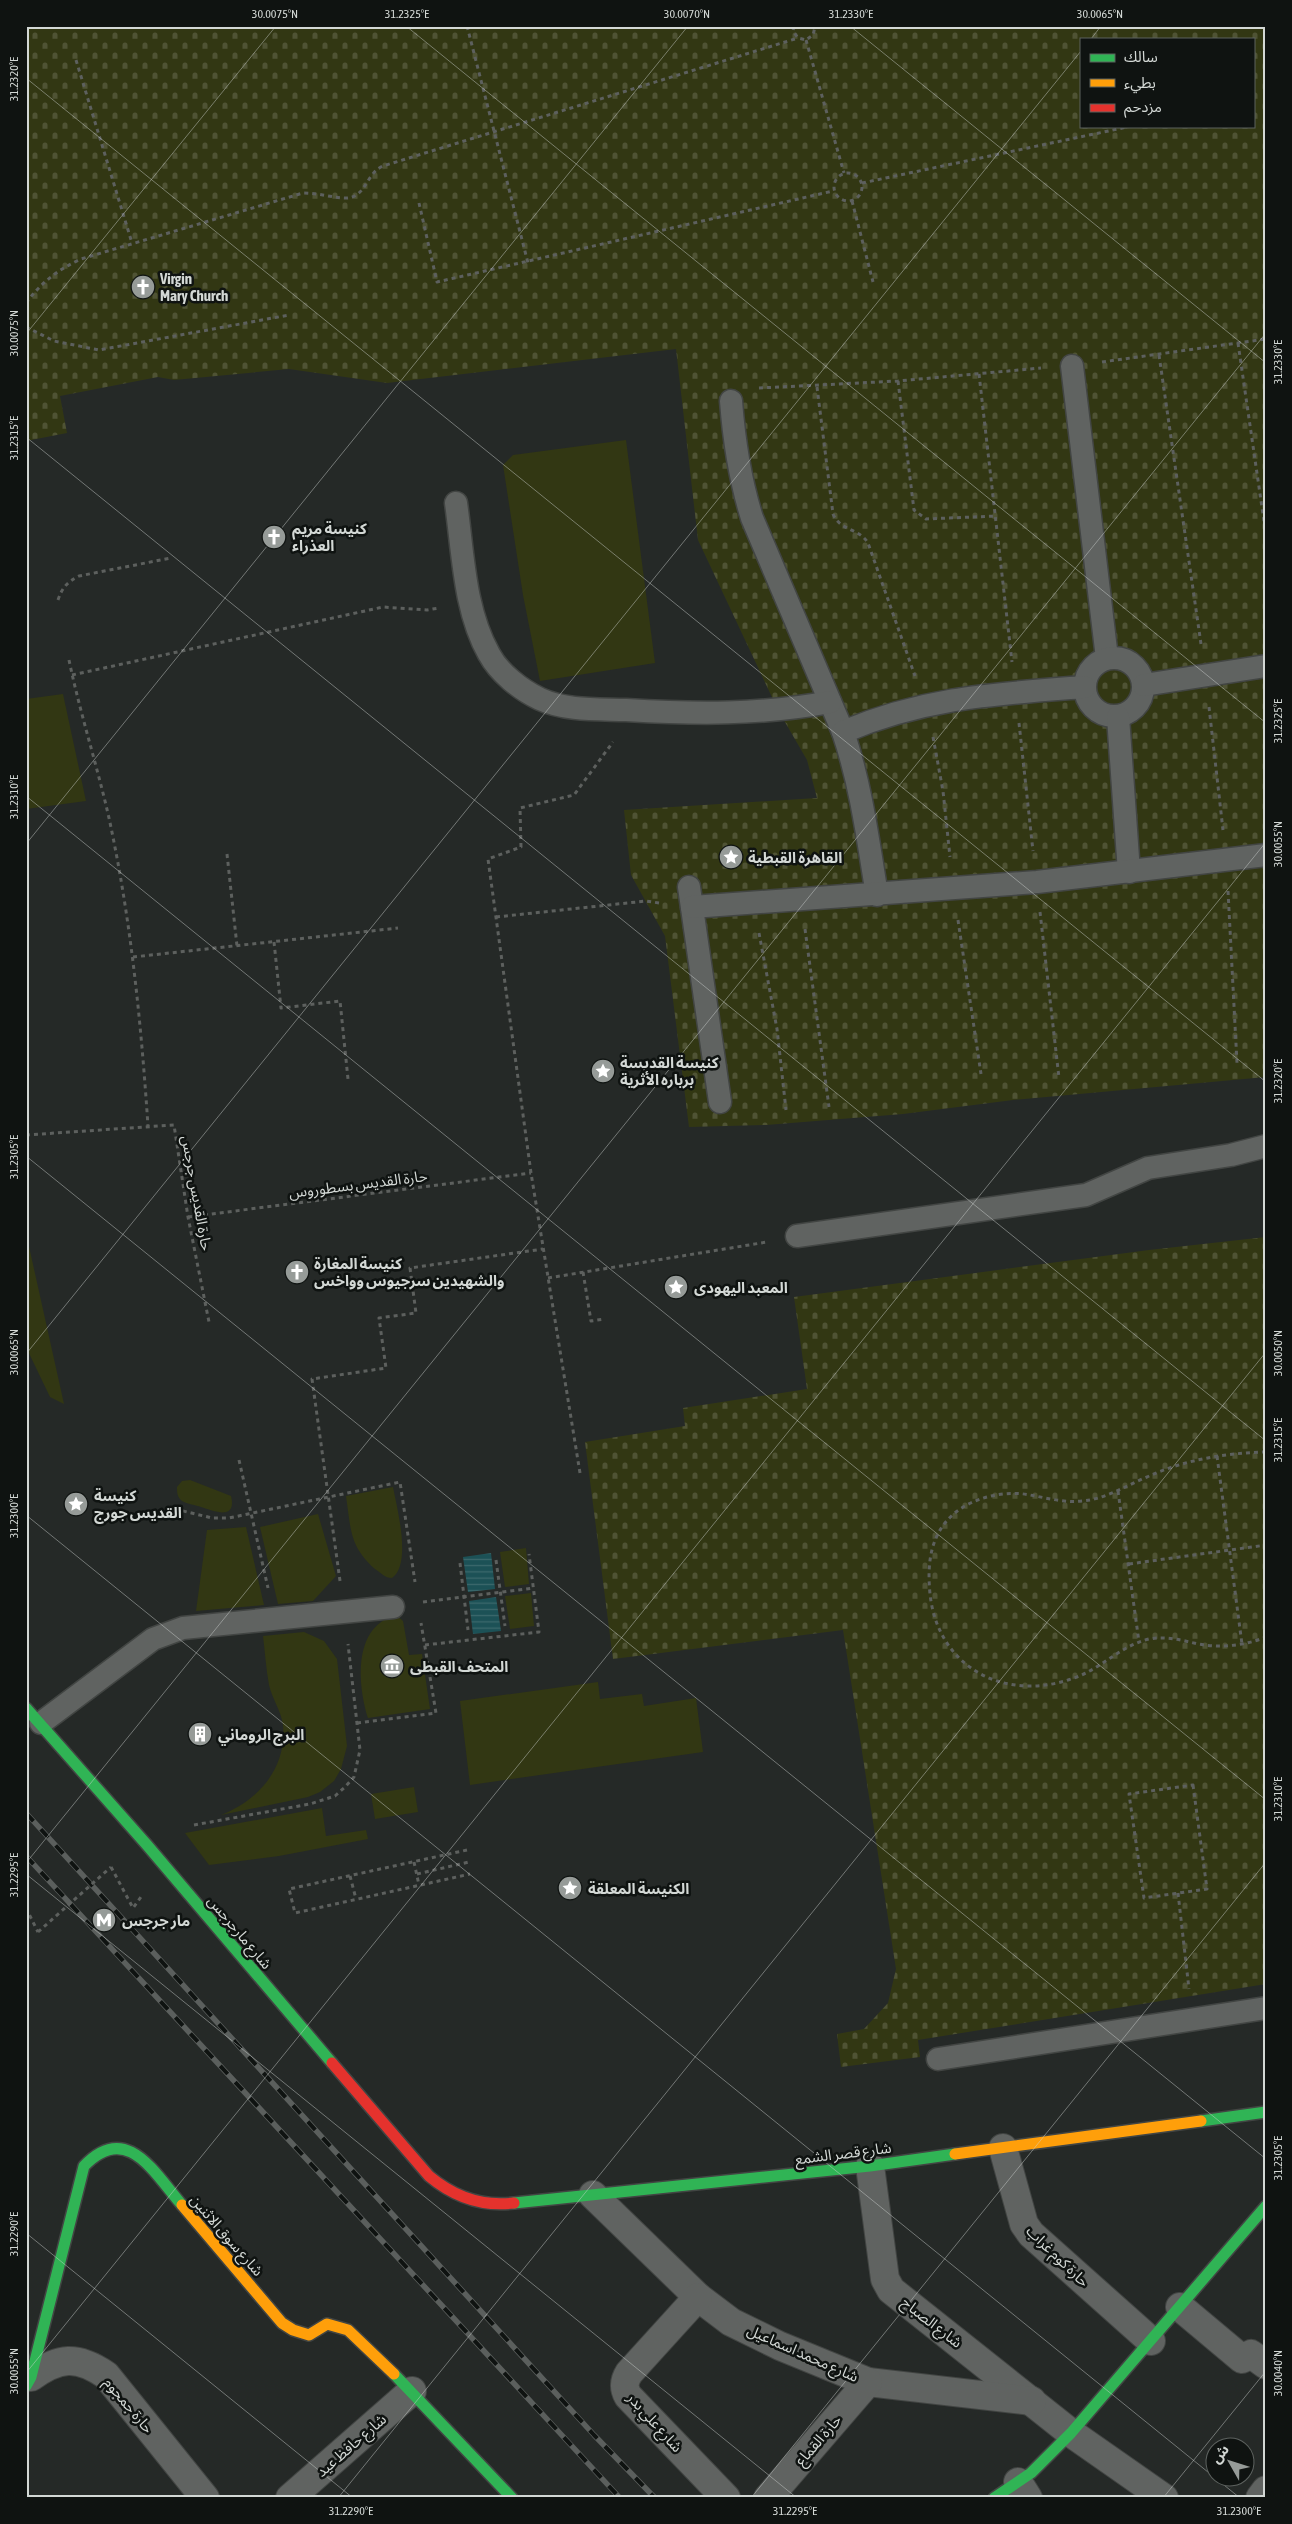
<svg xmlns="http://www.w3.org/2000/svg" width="1292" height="2524" viewBox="0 0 1292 2524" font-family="'Asap Condensed','Noto Sans Arabic',sans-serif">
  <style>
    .green { fill: #323713 }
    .cemetery { fill: url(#cemetery-stones); fill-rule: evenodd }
    .water { fill: url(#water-rules) }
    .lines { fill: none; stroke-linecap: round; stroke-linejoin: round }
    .lane-casing { stroke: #424543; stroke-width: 25 }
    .street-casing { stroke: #424543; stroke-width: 30 }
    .fast-casing { stroke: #424543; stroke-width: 14 }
    .slow-casing { stroke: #424543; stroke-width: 14 }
    .jam-casing { stroke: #424543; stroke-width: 14 }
    .path { stroke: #5d605e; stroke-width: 3; stroke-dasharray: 4 4; stroke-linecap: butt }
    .lane { stroke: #606361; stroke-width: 22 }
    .street { stroke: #606361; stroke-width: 28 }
    .fast { stroke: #30b455; stroke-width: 11 }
    .slow { stroke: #ff9f0a; stroke-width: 11 }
    .jam { stroke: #e5322d; stroke-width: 11 }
    .rail-casing { stroke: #5b5f5d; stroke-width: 5.5 }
    .rail { stroke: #0f1311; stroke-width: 4; stroke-dasharray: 11; stroke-linecap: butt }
    .path-bridge { stroke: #5d605e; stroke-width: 3; stroke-dasharray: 4 4; stroke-linecap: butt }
    .ticks { fill: none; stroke: #d3d8d5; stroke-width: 1; stroke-opacity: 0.45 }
    .labels { text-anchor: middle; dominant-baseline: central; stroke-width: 5; stroke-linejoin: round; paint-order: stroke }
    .poi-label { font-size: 15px; font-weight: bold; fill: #d3d8d5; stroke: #0f1311; text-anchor: start }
    .street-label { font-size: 15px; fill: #d3d8d5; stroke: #0f1311 }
    .neatline { fill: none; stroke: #d3d8d5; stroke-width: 2 }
    .ticks-label { font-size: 12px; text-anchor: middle; fill: #d3d8d5 }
  </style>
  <defs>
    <pattern id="cemetery-stones" width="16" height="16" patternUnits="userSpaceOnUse" patternTransform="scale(1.25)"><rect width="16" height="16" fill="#323713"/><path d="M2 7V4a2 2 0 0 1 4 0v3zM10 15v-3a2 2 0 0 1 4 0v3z" fill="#4f5334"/></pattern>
    <pattern id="water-rules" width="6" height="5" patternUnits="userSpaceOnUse" patternTransform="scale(1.25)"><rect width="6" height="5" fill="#1c5156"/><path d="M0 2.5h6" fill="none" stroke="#3c696d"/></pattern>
  </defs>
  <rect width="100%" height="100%" fill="#252927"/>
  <g class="green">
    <polygon points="626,440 655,663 540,681 523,595 503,465 513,455"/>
    <polygon points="63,694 86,801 26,809 26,699"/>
    <polygon points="26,1233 64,1404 50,1397 26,1347"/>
    <path d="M 190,1480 L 231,1496 C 237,1521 214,1511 201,1507 C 196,1505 187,1504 182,1501 C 177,1497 177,1492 177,1487 L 182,1481 Z"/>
    <path d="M 393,1487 C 397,1508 412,1564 392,1578 C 385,1578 381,1573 375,1569 C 349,1546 351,1529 346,1496 Z"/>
    <polygon points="318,1514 336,1576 313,1601 278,1604 260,1527"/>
    <polygon points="246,1527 264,1605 196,1611 207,1530"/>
    <polygon points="526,1548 529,1584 505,1587 500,1552"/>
    <polygon points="531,1593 534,1626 510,1629 505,1596"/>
    <path d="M 396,1615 L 403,1621 L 409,1655 L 422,1654 L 430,1709 L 368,1718 C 358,1685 352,1627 396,1615 Z"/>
    <path d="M 304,1632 L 324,1641 L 337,1659 L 347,1746 L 341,1769 L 334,1781 L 320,1792 L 308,1797 L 221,1815 C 259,1800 287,1768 283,1725 C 281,1710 272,1699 269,1685 C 266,1669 265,1652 263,1636 Z"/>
    <polygon points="598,1682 600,1699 642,1694 644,1706 696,1698 703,1752 470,1785 460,1701"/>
    <polygon points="414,1787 418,1812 375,1819 371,1794"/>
    <polygon points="322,1808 326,1836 366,1830 368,1839 279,1856 209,1865 185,1833"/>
  </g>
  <g class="cemetery">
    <path d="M 26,26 L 1266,26 L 1266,1077 L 1013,1100 L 903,1114 L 766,1125 L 689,1127 L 665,936 L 631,875 L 624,810 L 817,798 L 807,760 L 778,710 L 698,540 L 676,349 L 387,383 L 289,369 L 174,380 L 158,377 L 60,396 L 67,433 L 26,441 ZM 1081,39 L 1253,39 L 1253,126 L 1081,126 Z"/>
    <polygon points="1266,1237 1266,1984 918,2040 920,2057 841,2067 837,2034 864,2029 888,2003 896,1969 843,1630 613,1659 585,1442 685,1426 683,1408 807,1389 794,1297 1149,1250"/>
  </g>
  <g class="water">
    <polygon points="491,1553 495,1589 468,1592 463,1557"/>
    <polygon points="496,1597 501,1631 473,1634 469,1601"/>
  </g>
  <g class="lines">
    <g class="lane-casing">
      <g id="lane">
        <polyline points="1072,366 1107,658"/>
        <path d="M 731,401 C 734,440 740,480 752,518 L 843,732 C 861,785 868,840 877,895"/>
        <path d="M 456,503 C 463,552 464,610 489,654 C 499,673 521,690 540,699 C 566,711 598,709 626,710 C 695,714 761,715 830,702"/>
        <circle cx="1114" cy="687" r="29"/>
        <polyline points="1144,685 1266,666"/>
        <polyline points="1118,717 1129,872"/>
        <path d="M 843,732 C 926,697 996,694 1084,687"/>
        <polyline points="689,887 720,1102"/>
        <polyline points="692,907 1037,882 1266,855"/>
        <polyline points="797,1236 1086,1195 1148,1168 1231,1155 1266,1146"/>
        <polyline points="41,1723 153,1639 183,1628 393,1607"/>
        <polyline points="938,2059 1266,2008"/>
      </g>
    </g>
    <g class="street-casing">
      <g id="street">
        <polyline points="1003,2148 1024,2224 1031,2234 1151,2341"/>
        <polyline points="870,2166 885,2279 891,2290 1071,2433 1164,2498"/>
        <polyline points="593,2195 698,2297 731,2322 780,2346 868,2382 1032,2401"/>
        <path d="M 698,2297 L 629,2373 C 624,2381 623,2387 628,2396 L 726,2498"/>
        <polyline points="1180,2307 1242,2359 1251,2354 1266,2365"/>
        <path d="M 31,2377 C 59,2357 77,2355 106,2375 L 205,2498"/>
        <polyline points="1018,2482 1028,2498"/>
        <polyline points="290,2498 412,2391"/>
        <polyline points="768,2498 868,2382"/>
        <polyline points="1260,2498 1266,2490"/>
      </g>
    </g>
    <g class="fast-casing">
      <g id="fast">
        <polyline points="26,1708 147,1845 332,2063"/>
        <polyline points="1201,2121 1266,2112"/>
        <polyline points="514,2203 870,2166 955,2154"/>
        <polyline points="394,2374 512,2498"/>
        <path d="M 26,2386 L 31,2377 L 84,2166 C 127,2121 154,2173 182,2205"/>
        <polyline points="994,2498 1031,2473 1071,2433 1266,2206"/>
      </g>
    </g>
    <g class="slow-casing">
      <g id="slow">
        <polyline points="955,2154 1201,2121"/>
        <polyline points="182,2205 282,2323 293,2330 309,2335 327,2324 348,2330 394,2374"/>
      </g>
    </g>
    <g class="jam-casing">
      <path id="jam" d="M 332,2063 L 429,2176 C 454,2197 481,2207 514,2203"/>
    </g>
    <g class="path">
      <polyline points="467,26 528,263"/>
      <polyline points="794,26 793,31 798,38 806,40 813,35 815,27"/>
      <polyline points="806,40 844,173"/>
      <polyline points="76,60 132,243"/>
      <circle cx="848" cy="187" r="14"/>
      <polyline points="862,183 1132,126"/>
      <polyline points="852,201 873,282"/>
      <polyline points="419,203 437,282 833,191"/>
      <path d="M 26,303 C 41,283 57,270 81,259 L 303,193 C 319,193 333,198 346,198 C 366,198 366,173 383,166 L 798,38"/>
      <polyline points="26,327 54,341 99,350 289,315"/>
      <polyline points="1238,343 1266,535"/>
      <polyline points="1159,355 1201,644"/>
      <polyline points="1102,362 1266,339"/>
      <polyline points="979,374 1012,662"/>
      <polyline points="898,381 914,510 926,519 996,516"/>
      <path d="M 817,387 L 833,514 C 840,531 859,528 868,543 L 915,676"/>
      <polyline points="759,388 898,381 1041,368"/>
      <path d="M 58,600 C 62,588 67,582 79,576 L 171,558"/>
      <path d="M 69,660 C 80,713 97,765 109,818 C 131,920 141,1022 148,1126"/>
      <polyline points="72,675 383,607 427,610 439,608"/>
      <polyline points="1209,707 1223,830"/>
      <polyline points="1019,723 1033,851"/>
      <polyline points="933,737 943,791 950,857"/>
      <polyline points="227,854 237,946"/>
      <polyline points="1228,891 1237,1063"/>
      <polyline points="1040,912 1059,1078"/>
      <polyline points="496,917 646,901 659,903"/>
      <polyline points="958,920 981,1074"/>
      <polyline points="805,929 829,1107"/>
      <polyline points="759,933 777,1029 786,1110"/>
      <polyline points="274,942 281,1008 340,1001 348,1079"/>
      <polyline points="133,957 398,928"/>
      <polyline points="26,1135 174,1125 188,1217 209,1322"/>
      <polyline points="188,1217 531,1173"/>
      <polyline points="583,1272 591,1321 605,1319"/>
      <polyline points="548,1278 767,1242"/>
      <path d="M 1266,1452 C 1224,1453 1184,1460 1147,1477 C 1125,1486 1106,1499 1082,1501 C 1064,1503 1047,1498 1030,1495 C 1006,1490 975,1497 956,1512 C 930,1533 927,1563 930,1594 C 938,1668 1005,1703 1074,1678 C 1101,1669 1120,1646 1149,1639 C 1167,1636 1181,1640 1198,1644 C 1220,1648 1244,1646 1266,1637"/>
      <polyline points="1217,1456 1242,1644"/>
      <polyline points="239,1460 268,1588"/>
      <polyline points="580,1473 531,1173 488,859 521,847 520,808 574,795 613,742"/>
      <polyline points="1118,1491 1139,1642"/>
      <polyline points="175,1509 212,1518 229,1518 400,1482 415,1582"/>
      <polyline points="496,1560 505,1626"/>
      <polyline points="460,1563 468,1630"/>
      <polyline points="1129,1564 1266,1545"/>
      <polyline points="340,1581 312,1379 386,1368 379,1318 416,1313 410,1268 543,1249"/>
      <polyline points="423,1602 534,1588"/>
      <polyline points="425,1645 539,1632 529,1554"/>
      <polyline points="357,1723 436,1713 421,1623"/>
      <polygon points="1193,1785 1207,1889 1144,1898 1129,1794"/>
      <polyline points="194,1825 310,1804 335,1796 345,1787 354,1777 360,1750 348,1644"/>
      <polyline points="467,1850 289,1889 295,1913 470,1874"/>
      <polyline points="414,1862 419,1885"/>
      <polyline points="111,1867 133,1908 143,1894"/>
      <polyline points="417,1874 469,1862"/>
      <polyline points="350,1876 356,1899"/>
      <polyline points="1178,1893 1189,1989"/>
      <polyline points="26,1908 38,1932"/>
    </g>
    <use href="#lane" class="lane"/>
    <use href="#street" class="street"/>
    <use href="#fast" class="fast"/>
    <use href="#slow" class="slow"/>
    <use href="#jam" class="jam"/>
    <g class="rail-casing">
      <g id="rail">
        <polyline points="26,1813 594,2435 655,2498"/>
        <polyline points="26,1856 620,2498"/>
      </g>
    </g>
    <use href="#rail" class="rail"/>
    <polyline class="path-bridge" points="38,1932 111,1867"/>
  </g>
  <path class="ticks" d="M 406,26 L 1266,723M 850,26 L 1266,363M 1091,39 L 1101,26M 26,78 L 1266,1082M 26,334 L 276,26M 26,437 L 1266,1441M 26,796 L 1266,1800M 26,844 L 688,26M 26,1156 L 1266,2159M 26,1354 L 1081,51M 26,1515 L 1240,2498M 26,1863 L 1266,333M 26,1874 L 797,2498M 26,2233 L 353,2498M 26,2373 L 1266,842M 338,2498 L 1266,1352M 751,2498 L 1266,1862M 1163,2498 L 1266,2371"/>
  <defs>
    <g id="church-disc" transform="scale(1.25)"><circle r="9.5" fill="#969b98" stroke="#0f1311"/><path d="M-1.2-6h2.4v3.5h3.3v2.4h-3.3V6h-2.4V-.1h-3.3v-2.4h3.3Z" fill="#fff"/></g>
    <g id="sight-disc" transform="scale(1.25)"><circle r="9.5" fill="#969b98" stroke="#0f1311"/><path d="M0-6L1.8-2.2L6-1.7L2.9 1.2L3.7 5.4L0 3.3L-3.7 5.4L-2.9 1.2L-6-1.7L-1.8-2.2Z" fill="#fff"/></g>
    <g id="museum-disc" transform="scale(1.25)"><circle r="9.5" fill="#969b98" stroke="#0f1311"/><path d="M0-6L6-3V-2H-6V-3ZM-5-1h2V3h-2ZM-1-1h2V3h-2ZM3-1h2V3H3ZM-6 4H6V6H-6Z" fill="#fff"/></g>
    <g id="building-disc" transform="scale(1.25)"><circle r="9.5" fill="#969b98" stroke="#0f1311"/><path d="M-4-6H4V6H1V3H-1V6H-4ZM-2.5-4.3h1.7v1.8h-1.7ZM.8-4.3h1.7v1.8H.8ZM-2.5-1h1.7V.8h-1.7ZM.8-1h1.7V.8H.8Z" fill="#fff"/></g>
    <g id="metro-disc" transform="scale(1.25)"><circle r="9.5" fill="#969b98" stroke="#0f1311"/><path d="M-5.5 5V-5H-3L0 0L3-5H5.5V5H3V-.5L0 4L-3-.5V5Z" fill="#fff"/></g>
  </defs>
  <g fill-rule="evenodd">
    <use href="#church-disc" x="143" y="287"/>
    <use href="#church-disc" x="274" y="537"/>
    <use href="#sight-disc" x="731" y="857"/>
    <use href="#sight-disc" x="603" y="1071"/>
    <use href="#church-disc" x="297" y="1272"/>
    <use href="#sight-disc" x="676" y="1287"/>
    <use href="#sight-disc" x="76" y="1504"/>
    <use href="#museum-disc" x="392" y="1666"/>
    <use href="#building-disc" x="200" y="1734"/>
    <use href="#sight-disc" x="570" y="1888"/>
    <use href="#metro-disc" x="104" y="1920"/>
  </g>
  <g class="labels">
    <g class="poi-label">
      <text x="160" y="278">Virgin<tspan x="160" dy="17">Mary Church</tspan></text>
      <text x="292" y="528">كنيسة مريم<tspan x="292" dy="17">العذراء</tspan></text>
      <text x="748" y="857">القاهرة القبطية</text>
      <text x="620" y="1062">كنيسة القديسة<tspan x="620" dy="17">برباره الأثرية</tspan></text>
      <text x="314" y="1263">كنيسة المغارة<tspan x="314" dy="17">والشهيدين سرجيوس وواخس</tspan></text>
      <text x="694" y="1287">المعبد اليهودى</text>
      <text x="94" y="1495">كنيسة<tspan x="94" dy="17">القديس جورج</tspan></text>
      <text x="410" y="1666">المتحف القبطى</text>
      <text x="218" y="1734">البرج الروماني</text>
      <text x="588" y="1888">الكنيسة المعلقة</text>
      <text x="122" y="1920">مار جرجس</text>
    </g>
    <g class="street-label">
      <text transform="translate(358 1184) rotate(-7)">حارة القديس بسطوروس</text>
      <text transform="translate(197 1193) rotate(80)">حارة القديس جرجس</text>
      <text transform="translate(240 1932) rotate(50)">شارع مارجرجس</text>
      <text transform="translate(843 2153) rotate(-7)">شارع قصر الشمع</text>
      <text transform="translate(227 2235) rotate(49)">شارع سوق الاثنين</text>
      <text transform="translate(1058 2256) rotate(44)">حارة كوم غراب</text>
      <text transform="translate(932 2322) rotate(38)">شارع الصباح</text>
      <text transform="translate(803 2353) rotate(24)">شارع محمد اسماعيل</text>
      <text transform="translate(129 2405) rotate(50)">حارة جمجوم</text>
      <text transform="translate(655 2422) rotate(48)">شارع علي بدر</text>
      <text transform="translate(818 2440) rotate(-49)">حارة القماع</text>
      <text transform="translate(351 2445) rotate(-41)">شارع حافظ عيد</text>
    </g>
  </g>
  <rect width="1292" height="2524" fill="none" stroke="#0f1311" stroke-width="55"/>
  <rect x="1080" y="38" width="175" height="90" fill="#0f1311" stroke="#5d625f"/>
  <rect x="1090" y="54" width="25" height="8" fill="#30b455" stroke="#5d625f"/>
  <text x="1124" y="62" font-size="15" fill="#d3d8d5">سالك</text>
  <rect x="1090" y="79" width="25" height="8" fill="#ff9f0a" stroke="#5d625f"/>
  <text x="1124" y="88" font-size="15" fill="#d3d8d5">بطيء</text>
  <rect x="1090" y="104" width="25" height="8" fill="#e5322d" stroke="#5d625f"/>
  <text x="1124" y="112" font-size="15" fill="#d3d8d5">مزدحم</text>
  <g transform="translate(1230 2462) rotate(309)"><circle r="24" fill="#0f1311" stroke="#5d625f"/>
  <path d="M0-4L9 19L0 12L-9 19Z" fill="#969b98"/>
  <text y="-8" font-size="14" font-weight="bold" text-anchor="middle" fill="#d3d8d5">ش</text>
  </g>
  <rect x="28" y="28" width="1236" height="2468" class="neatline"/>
  <g class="ticks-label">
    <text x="275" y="18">30.0075°N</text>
    <text x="407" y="18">31.2325°E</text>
    <text x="687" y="18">30.0070°N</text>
    <text x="851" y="18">31.2330°E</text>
    <text x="1100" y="18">30.0065°N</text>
    <text transform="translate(14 79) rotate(-90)" y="4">31.2320°E</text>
    <text transform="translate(14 333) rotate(-90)" y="4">30.0075°N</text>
    <text transform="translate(1278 362) rotate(-90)" y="4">31.2330°E</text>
    <text transform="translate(14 438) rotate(-90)" y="4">31.2315°E</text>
    <text transform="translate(1278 721) rotate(-90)" y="4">31.2325°E</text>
    <text transform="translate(14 797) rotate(-90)" y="4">31.2310°E</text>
    <text transform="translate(1278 844) rotate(-90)" y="4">30.0055°N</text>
    <text transform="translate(1278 1081) rotate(-90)" y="4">31.2320°E</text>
    <text transform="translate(14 1157) rotate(-90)" y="4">31.2305°E</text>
    <text transform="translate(14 1352) rotate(-90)" y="4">30.0065°N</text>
    <text transform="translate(1278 1353) rotate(-90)" y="4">30.0050°N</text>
    <text transform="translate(1278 1440) rotate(-90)" y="4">31.2315°E</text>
    <text transform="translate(14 1516) rotate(-90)" y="4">31.2300°E</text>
    <text transform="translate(1278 1799) rotate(-90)" y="4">31.2310°E</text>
    <text transform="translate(14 1875) rotate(-90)" y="4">31.2295°E</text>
    <text transform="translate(1278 2158) rotate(-90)" y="4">31.2305°E</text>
    <text transform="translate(14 2234) rotate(-90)" y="4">31.2290°E</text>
    <text transform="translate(14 2371) rotate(-90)" y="4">30.0055°N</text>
    <text transform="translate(1278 2373) rotate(-90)" y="4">30.0040°N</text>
    <text x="351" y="2515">31.2290°E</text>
    <text x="795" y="2515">31.2295°E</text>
    <text x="1239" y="2515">31.2300°E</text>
  </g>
</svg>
